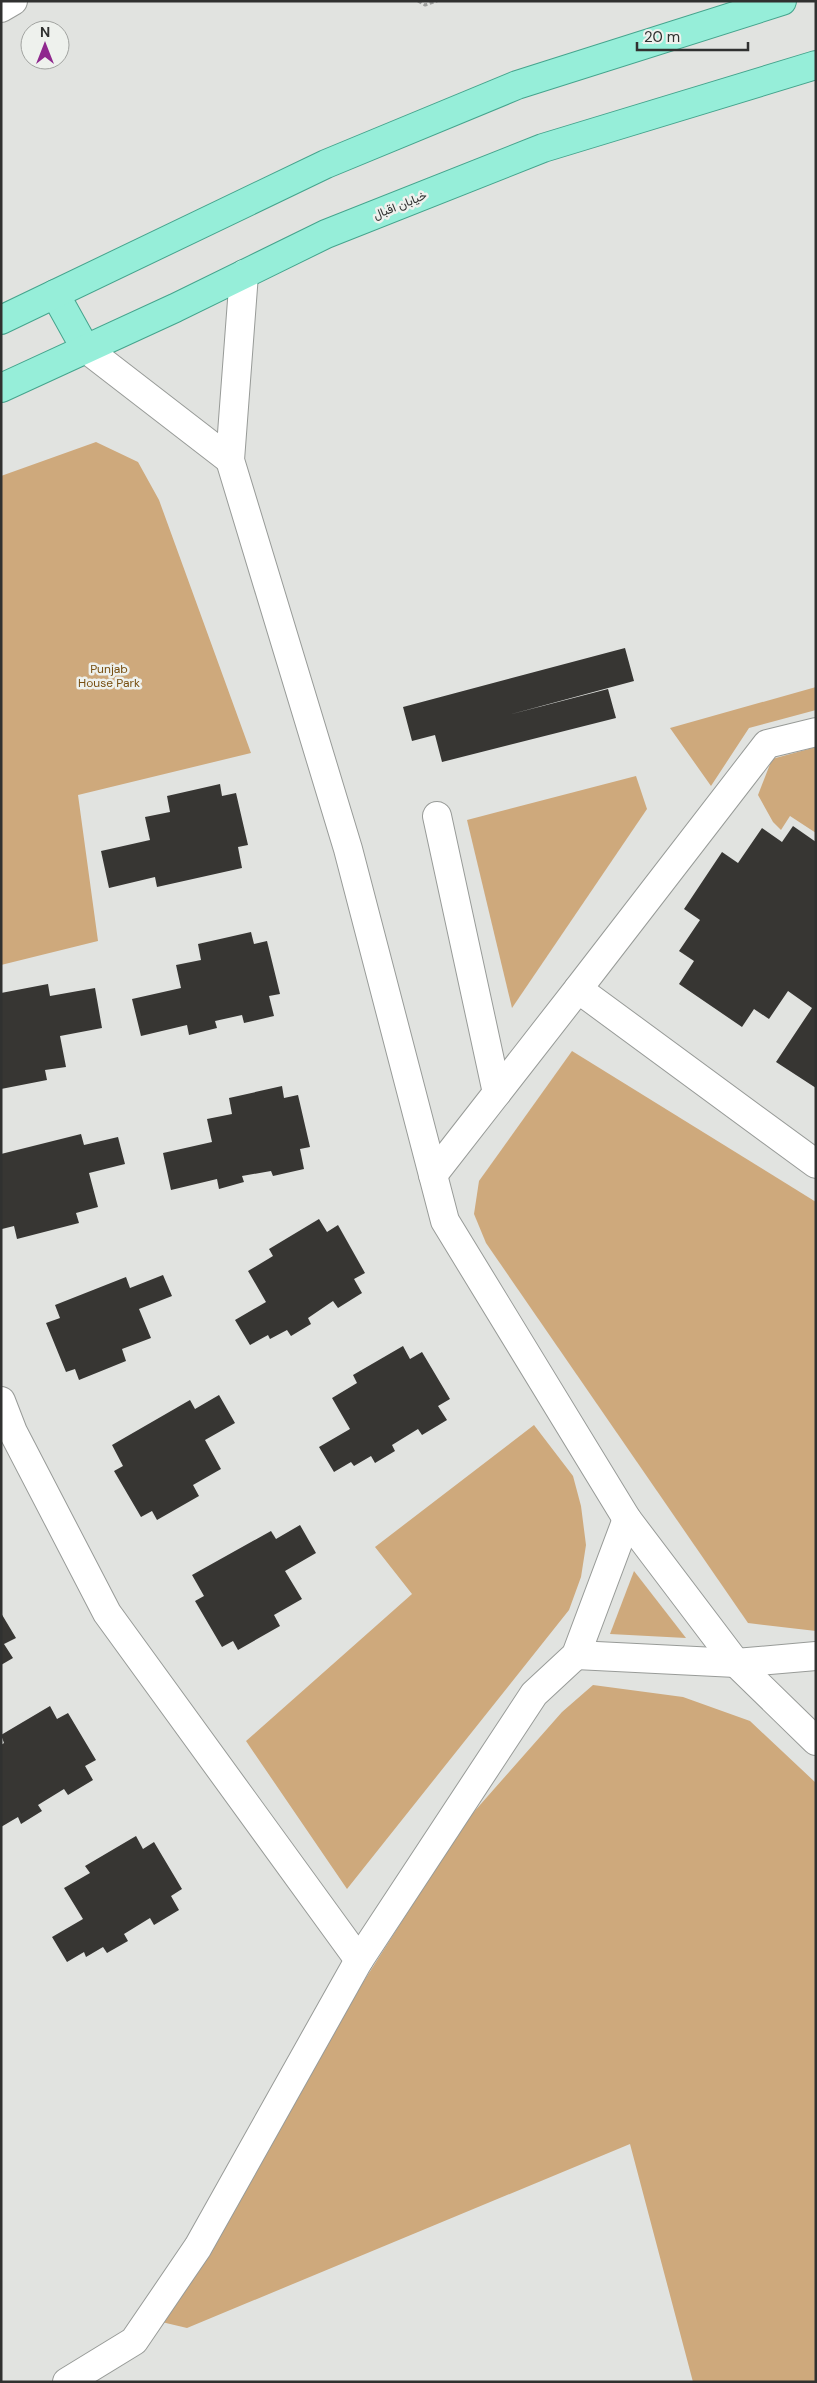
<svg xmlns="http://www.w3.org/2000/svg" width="817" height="2383" viewBox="0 0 817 2383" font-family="'DM Sans',Vazirmatn,sans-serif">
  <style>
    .green { fill: #cea97c }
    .building { fill: #373633 }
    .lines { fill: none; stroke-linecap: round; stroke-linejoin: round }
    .minor-casing { stroke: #989b98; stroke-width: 30 }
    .major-casing { stroke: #45a48d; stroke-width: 30 }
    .path { stroke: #9d9f9d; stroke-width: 3; stroke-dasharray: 4 2.5; stroke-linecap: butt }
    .minor { stroke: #fff; stroke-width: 28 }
    .major { stroke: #96eed9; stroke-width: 28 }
    .labels { text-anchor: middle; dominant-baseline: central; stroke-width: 5; stroke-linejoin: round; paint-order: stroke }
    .street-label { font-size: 12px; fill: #303130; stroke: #eef1ed }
    .park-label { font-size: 12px; fill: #774e10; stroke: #eef1ed }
  </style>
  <rect width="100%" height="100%" fill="#e1e3e0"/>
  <g class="green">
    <polygon points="96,442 138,462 159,500 251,753 78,795 98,941 1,965 1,476"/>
    <polygon points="816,687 816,710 749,728 711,786 670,728"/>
    <polygon points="816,747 816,833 790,816 781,830 773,822 758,795 772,759"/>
    <polygon points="636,776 647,809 512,1008 467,820"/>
    <polygon points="572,1051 816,1202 816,1631 748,1623 486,1243 474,1214 479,1181"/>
    <polygon points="534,1425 573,1476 581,1506 586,1545 581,1577 569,1610 347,1889 246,1741 412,1594 375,1547"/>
    <polygon points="634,1571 686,1638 610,1634"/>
    <polygon points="593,1685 683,1697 750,1721 816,1783 816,2382 693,2382 630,2144 187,2328 149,2319 465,1822 562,1712"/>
  </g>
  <g class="building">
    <polygon points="625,648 634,681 493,719 608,689 616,718 442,762 435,735 412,741 403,707"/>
    <polygon points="220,784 222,796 236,793 248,845 238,847 242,868 157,887 155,877 109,888 101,851 150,840 145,817 170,812 167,796"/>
    <polygon points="793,826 816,842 816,1088 776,1062 812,1008 788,991 769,1019 754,1009 742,1027 679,984 694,961 679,951 700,920 684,909 722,852 738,863 762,828 782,842"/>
    <polygon points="251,932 254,944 267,941 280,994 269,996 274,1016 244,1023 242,1015 215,1021 217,1028 189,1035 187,1025 141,1036 132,999 181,988 176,965 201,960 198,944"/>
    <polygon points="48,984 50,996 95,988 102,1028 60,1036 66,1067 45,1070 47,1080 1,1089 1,993"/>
    <polygon points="282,1086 284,1098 298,1095 310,1147 300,1149 304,1169 273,1176 271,1171 242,1176 244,1182 219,1189 217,1179 171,1190 163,1153 212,1142 207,1119 232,1114 229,1098"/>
    <polygon points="81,1134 84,1145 118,1137 125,1164 89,1173 98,1207 76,1213 79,1223 17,1239 14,1226 2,1229 1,1154"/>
    <polygon points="319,1219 327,1232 338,1225 365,1273 354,1279 362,1293 338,1308 333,1301 308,1318 311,1324 291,1336 287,1330 270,1339 268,1335 250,1345 235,1320 266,1302 248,1271 273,1256 269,1249"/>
    <polygon points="163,1275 172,1296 139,1309 151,1338 122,1349 126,1361 79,1380 75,1369 66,1372 46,1323 60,1318 55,1305 126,1277 130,1288"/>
    <polygon points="403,1346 410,1359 422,1352 450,1399 438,1406 447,1420 422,1435 418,1429 392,1445 395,1451 375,1463 371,1456 354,1466 351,1462 334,1472 319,1447 350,1429 332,1398 357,1383 353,1375"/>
    <polygon points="219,1395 235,1423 205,1440 221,1469 193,1485 199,1496 157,1520 152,1511 141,1517 114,1471 123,1466 112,1445 190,1400 195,1409"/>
    <polygon points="300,1525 316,1553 285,1571 302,1599 274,1615 280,1626 238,1650 233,1641 222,1647 195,1601 204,1596 192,1575 271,1531 276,1539"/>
    <polygon points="1,1613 16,1638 4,1644 13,1658 1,1665"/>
    <polygon points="50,1706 57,1719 68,1713 96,1760 85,1766 93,1780 68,1795 64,1789 38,1805 42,1811 21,1824 18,1817 1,1827 1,1745 4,1743 1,1735"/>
    <polygon points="136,1836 143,1849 154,1842 182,1889 171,1896 179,1910 154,1925 150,1918 124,1934 128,1941 107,1953 103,1947 86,1957 84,1952 67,1962 52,1937 83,1919 64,1888 90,1873 85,1866"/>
  </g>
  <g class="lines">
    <g class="minor-casing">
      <g id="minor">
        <polyline points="1,8 13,1"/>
        <polyline points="244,274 230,460 348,849 445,1221 627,1519 736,1663 816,1741"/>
        <polyline points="85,348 230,460"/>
        <polyline points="437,816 497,1093"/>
        <polyline points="578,989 767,744 816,732"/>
        <polyline points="433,1175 578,989 816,1164"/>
        <polyline points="1,1401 13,1432 107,1613 359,1960"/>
        <polyline points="576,1655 736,1663 816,1656"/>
        <polyline points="67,2382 134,2341 198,2247 359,1960 534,1694 576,1655 627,1519"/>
      </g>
    </g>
    <g class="major-casing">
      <g id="major">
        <polyline points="55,294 85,348"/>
        <polyline points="1,320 326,164 517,85 782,1"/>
        <polyline points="1,388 175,308 326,234 543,148 816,65"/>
      </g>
    </g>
    <polyline class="path" points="418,1 425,5 437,1"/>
    <use href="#minor" class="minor"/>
    <use href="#major" class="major"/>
  </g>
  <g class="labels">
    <g class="street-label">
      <text transform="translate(400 205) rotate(-22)">خیابان اقبال</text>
    </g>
    <g class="park-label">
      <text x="109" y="669">Punjab<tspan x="109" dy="14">House Park</tspan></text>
    </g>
  </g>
  <rect width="817" height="2383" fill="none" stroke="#303130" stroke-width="5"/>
  <g transform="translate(45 45)"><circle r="24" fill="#eef1ed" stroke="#a2a4a1"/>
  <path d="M0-4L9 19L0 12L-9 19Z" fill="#8f288e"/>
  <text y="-8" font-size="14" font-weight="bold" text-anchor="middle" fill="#303130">N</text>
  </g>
  <path d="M637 42v8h111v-8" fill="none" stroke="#303130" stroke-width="2.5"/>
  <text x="644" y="42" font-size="15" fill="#303130" stroke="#eef1ed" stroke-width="4" paint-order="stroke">20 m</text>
</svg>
